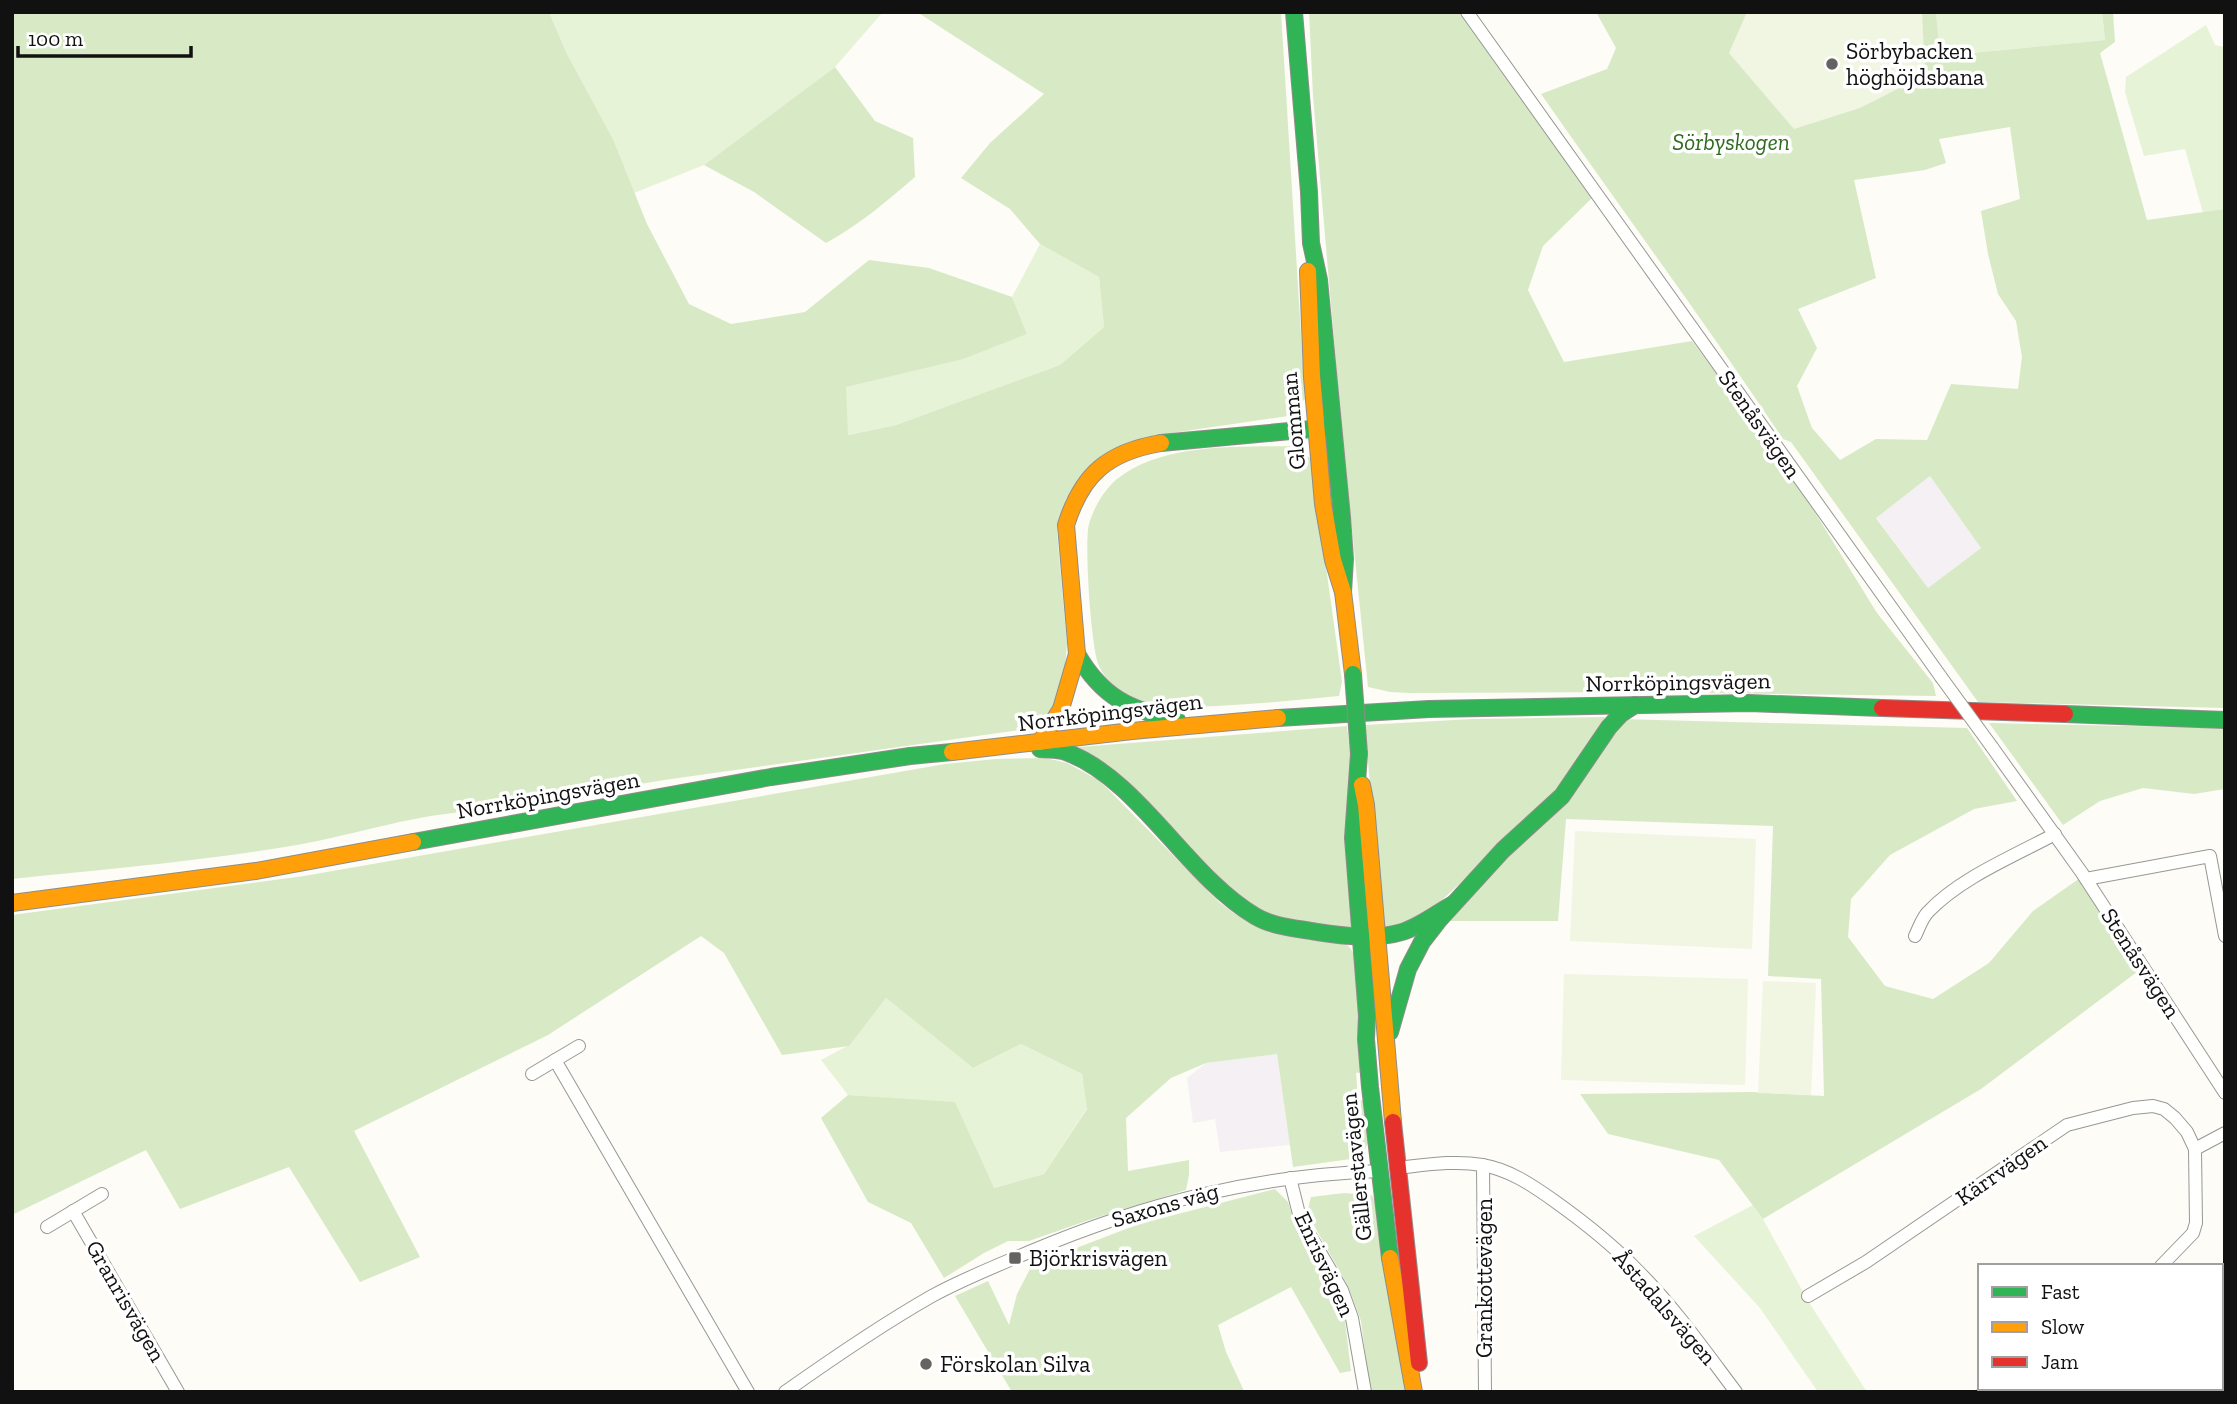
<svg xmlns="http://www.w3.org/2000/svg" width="2237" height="1404" viewBox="0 0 2237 1404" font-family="'Zilla Slab',serif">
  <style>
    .industrial { fill: #f5f0f3 }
    .green { fill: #e7f3d7 }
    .forest { fill: #d8eac5; fill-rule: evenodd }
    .pitch { fill: #f0f6e1 }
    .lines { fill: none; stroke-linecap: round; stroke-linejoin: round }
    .street-casing { stroke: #979795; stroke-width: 14 }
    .fast-casing { stroke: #8e8d8b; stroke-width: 18 }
    .slow-casing { stroke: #8e8d8b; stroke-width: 18 }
    .jam-casing { stroke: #8e8d8b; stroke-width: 18 }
    .street { stroke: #fffffe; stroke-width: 12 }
    .fast { stroke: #30b455; stroke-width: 16 }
    .slow { stroke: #ff9f0a; stroke-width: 16 }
    .jam { stroke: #e5322d; stroke-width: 16 }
    .street-bridge-casing { stroke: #979795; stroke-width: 14; stroke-linecap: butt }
    .fast-bridge-casing { stroke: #8e8d8b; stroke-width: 18; stroke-linecap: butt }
    .street-bridge { stroke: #fffffe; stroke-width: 12 }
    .fast-bridge { stroke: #30b455; stroke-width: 16 }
    .poi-dot { fill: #646362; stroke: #fff; stroke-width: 2.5 }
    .labels { text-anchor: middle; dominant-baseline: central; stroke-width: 7; stroke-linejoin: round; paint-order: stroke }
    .poi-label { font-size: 23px; fill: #111; stroke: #fff; text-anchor: start }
    .park-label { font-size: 23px; font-style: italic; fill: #2f6b1f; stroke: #fff }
    .street-label { font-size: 23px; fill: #111; stroke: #fff }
  </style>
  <rect width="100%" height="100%" fill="#fdfcf7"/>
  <g class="industrial">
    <polygon points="1930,476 1981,548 1928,588 1876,517"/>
    <polygon points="1277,1054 1290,1145 1220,1152 1215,1119 1193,1123 1187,1078 1206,1063"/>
  </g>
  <g class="green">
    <polygon points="549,12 883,12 835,67 704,165 634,193 613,139 566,52"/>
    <polygon points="1936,12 2102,12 2105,40 1940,56"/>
    <polygon points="2206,25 2215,45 2225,47 2225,209 2203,213 2185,149 2144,156 2125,92 2126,77"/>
    <polygon points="1040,244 1099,277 1104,327 1060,365 896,425 847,435 845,387 1027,334 1012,297"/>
    <polygon points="886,998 973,1068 1021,1044 1082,1074 1087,1108 1044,1174 993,1188 955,1103 848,1095 821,1060 849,1045"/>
    <polygon points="1753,1205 1763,1219 1808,1301 1867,1392 1818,1392 1760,1308 1694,1236"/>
  </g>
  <g class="forest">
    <path d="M 12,12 L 549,12 L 566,52 L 613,139 L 647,224 L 689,304 L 731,324 L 805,312 L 869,260 L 929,268 L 1012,297 L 1027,334 L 963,359 L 846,387 L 848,435 L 896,425 L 1060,365 L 1104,327 L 1099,277 L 1040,244 L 1010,209 L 961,178 L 990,143 L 1044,94 L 917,12 L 1281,12 L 1305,399 L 1288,416 L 1145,437 L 1101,459 L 1066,499 L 1057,532 L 1067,644 L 1063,692 L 1046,723 L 1034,728 L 664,780 L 480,811 C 418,813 358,834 297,845 C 203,861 107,869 12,879 Z"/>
    <polygon points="1309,12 1459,12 1592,198 1543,246 1528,290 1564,362 1692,341 1753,422 1811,506 1877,613 1933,683 1936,696 1633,692 1409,693 1390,692 1368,687 1341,421 1313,96"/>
    <path d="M 1596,12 L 1936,12 L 1940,56 L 2105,40 L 2102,12 L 2113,12 L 2115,42 L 2100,53 L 2147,220 L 2225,209 L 2225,708 L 1978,702 L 1791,442 L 1783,439 C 1705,322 1621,209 1541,94 L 1607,69 L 1616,48 ZM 2010,127 L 2020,199 L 1981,211 L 1988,254 L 1998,294 L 2016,321 L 2022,357 L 2018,389 L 1951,384 L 1927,440 L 1876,439 L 1840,460 L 1812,428 L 1797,386 L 1817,348 L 1798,309 L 1876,278 L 1854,180 L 1925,170 L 1946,163 L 1939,139 ZM 1930,476 L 1981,548 L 1928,588 L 1876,518 Z"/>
    <path d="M 835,67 L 875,121 L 913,138 L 915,177 C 886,202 859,225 826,243 L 754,192 L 704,165 Z"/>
    <path d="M 1297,446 L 1311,459 L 1342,682 L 1339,696 C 1299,700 1258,704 1217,706 C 1190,707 1160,709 1133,698 C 1119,692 1105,680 1099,666 C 1091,650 1084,542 1089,524 C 1094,507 1104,490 1117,479 C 1163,442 1241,447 1297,446 Z"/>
    <polygon points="1605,717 1602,726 1556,793 1440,902 1413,921 1392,927 1382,927 1365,725 1472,719"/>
    <polygon points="1619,719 1967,728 2017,801 1974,809 1890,855 1851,899 1848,937 1885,986 1933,999 1989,963 2033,911 2080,878 2141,969 1981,1089 1763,1219 1719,1160 1608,1134 1580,1094 1752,1092 1824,1096 1821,979 1768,976 1773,826 1566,819 1558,921 1438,921 1578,784"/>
    <polygon points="1989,723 2225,728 2225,789 2194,794 2143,788 2100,801 2063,825"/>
    <polygon points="1347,726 1351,759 1354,927 1346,929 1280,918 1260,911 1229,890 1079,747"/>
    <path d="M 1046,758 L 1067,763 L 1100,781 L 1219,902 C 1250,927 1270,933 1309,938 C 1319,940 1332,939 1342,942 C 1352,946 1354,955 1358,964 L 1364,1072 L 1356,1073 L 1358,1100 L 1366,1101 L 1370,1138 L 1363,1154 L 1351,1159 L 1293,1167 L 1277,1054 L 1206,1063 L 1171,1078 L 1126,1118 L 1128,1171 L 1189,1160 L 1189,1175 L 1186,1190 L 1089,1220 L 1029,1241 L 1008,1241 L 984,1253 L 944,1278 L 911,1223 L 868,1202 L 821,1118 L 848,1095 L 955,1102 L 994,1188 L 1044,1174 L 1087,1109 L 1082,1074 L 1021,1044 L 973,1068 L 886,998 L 849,1046 L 782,1055 L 724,953 L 701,936 L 548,1035 L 354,1131 L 420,1257 L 360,1282 L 289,1167 L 180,1209 L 146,1150 L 12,1215 L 12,915 L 304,876 L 945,764 L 996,759 Z"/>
    <polygon points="1275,1189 1288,1202 1295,1225 1328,1280 1344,1313 1351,1371 1340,1373 1291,1287 1218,1325 1226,1352 1244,1391 1012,1392 955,1296 988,1281 1009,1325 1017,1294 1032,1265 1139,1224"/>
    <polygon points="1344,1193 1372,1195 1377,1207 1409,1392 1370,1392 1361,1321 1348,1286 1307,1213 1311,1197"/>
  </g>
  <g class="pitch">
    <polygon points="1747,12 1922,12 1925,75 1860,108 1794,129 1729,53"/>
    <polygon points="1575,831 1756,839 1752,949 1570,941"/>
    <polygon points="1564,974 1748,979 1745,1085 1561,1080"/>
    <polygon points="1763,981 1816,983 1811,1095 1758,1093"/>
  </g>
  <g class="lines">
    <g class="street-casing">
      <g id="street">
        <polyline points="1467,12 1941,677"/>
        <polyline points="1992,747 2082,873 2225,1093"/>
        <polyline points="2086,879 2210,856 2225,936"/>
        <path d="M 1915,936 C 1919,928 1922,918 1928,912 C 1960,878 2014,856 2055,834"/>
        <polyline points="555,1060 748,1392"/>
        <polyline points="532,1074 579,1046"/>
        <polyline points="1483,1165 1485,1392"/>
        <path d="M 1397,1168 C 1425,1165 1455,1160 1482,1165 C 1508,1169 1532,1185 1553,1200 C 1584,1222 1613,1245 1639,1272 C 1675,1308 1705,1351 1736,1392"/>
        <polyline points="1290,1178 1300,1218 1342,1290 1352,1318 1365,1392"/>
        <polyline points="73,1211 178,1392"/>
        <polyline points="47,1227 102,1194"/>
        <polyline points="2161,1266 2193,1233 2196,1223 2195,1149 2225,1133"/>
        <polyline points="1808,1296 1866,1262 2067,1125 2133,1108 2153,1106 2164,1109 2175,1118 2187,1132 2195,1149"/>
        <polyline points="2221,1340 2225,1338"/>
        <path d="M 785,1392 C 833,1358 881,1325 932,1296 C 963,1279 996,1266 1029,1252 C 1145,1203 1252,1176 1379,1171"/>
        <polyline points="1983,1392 1989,1388"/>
        <polyline points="2136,1392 2142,1388"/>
      </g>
    </g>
    <g class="fast-casing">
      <g id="fast">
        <polyline points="1294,12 1309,192 1311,243 1319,280 1342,517 1345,559 1343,592"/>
        <polyline points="1161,443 1333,427"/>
        <path d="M 1077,654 C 1102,697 1129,710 1177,720"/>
        <polyline points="2065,714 2225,720"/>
        <polyline points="1278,718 1429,709 1749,703 1882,708"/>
        <path d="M 1040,749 C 1048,750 1058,749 1066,752 C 1139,779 1187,876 1255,916 C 1273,927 1296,928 1317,932 C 1343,936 1376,940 1402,932 C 1419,927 1437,913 1453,904"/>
        <polyline points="1359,754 1353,838 1367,1016 1366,1039 1370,1087 1390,1258"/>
        <polyline points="413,842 771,777 910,756 952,752"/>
        <polyline points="1390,1032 1408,969 1422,942 1439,920 1503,850 1562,796 1609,727 1621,714 1635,705"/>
      </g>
    </g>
    <g class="slow-casing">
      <g id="slow">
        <polyline points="1308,271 1312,377 1323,504 1333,560 1343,592 1353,674"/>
        <path d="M 1040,742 L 1061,709 L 1077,654 L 1066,525 C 1082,474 1108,452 1161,443"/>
        <polyline points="952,752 1132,731 1278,718"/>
        <polyline points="1362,785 1366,805 1393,1122"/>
        <polyline points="12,903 256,871 413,842"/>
        <polyline points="1390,1258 1414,1392"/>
      </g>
    </g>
    <g class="jam-casing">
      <g id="jam">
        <polyline points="1882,708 2065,714"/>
        <polyline points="1393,1122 1419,1363"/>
      </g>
    </g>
    <use href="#street" class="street"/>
    <use href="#fast" class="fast"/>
    <use href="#slow" class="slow"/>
    <use href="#jam" class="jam"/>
    <g class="street-bridge-casing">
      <polyline id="street-bridge" points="1941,677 1992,747"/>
    </g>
    <g class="fast-bridge-casing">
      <polyline id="fast-bridge" points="1353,674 1359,754"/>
    </g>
    <use href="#street-bridge" class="street-bridge"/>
    <use href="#fast-bridge" class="fast-bridge"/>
  </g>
  <g class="poi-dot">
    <circle cx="1832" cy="64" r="7"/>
    <rect x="1008" y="1251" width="14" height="14" rx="3.5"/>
    <circle cx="926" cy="1364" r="7"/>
  </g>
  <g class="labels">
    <g class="poi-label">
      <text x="1846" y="51">Sörbybacken<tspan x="1846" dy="26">höghöjdsbana</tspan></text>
      <text x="1029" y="1258">Björkrisvägen</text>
      <text x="940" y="1364">Förskolan Silva</text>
    </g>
    <g class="park-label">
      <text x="1731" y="142">Sörbyskogen</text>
    </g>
    <g class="street-label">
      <text transform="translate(1293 421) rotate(-95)">Glomman</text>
      <text transform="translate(1760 424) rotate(55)">Stenåsvägen</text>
      <text transform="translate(1678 682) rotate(-1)">Norrköpingsvägen</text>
      <text transform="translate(1110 712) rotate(-7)">Norrköpingsvägen</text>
      <text transform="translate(548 795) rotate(-10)">Norrköpingsvägen</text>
      <text transform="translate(2141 963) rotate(57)">Stenåsvägen</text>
      <text transform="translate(1356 1167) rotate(-96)">Gällerstavägen</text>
      <text transform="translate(2001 1170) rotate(-35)">Kärrvägen</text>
      <text transform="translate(1165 1205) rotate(-16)">Saxons väg</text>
      <text transform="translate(1325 1264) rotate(65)">Enrisvägen</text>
      <text transform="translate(1484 1278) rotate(-90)">Grankottevägen</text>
      <text transform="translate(126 1301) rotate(60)">Granrisvägen</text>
      <text transform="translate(1665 1307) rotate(49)">Åstadalsvägen</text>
    </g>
  </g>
  <rect width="2237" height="1404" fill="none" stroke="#111111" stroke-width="28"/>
  <rect x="1978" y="1264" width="245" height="126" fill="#ffffff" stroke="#a0a0a0" stroke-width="2"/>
  <rect x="1992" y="1287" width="35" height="10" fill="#30b455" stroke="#a0a0a0" stroke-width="2"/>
  <text x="2041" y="1299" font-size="21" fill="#111111">Fast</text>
  <rect x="1992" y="1322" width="35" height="10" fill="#ff9f0a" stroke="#a0a0a0" stroke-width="2"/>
  <text x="2041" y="1334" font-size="21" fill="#111111">Slow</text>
  <rect x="1992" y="1357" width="35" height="10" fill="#e5322d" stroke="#a0a0a0" stroke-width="2"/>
  <text x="2041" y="1369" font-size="21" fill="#111111">Jam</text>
  <path d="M18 46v10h173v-10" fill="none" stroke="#111111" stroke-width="3.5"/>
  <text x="28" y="46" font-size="21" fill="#111111" stroke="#ffffff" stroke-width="5" paint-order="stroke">100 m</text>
</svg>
